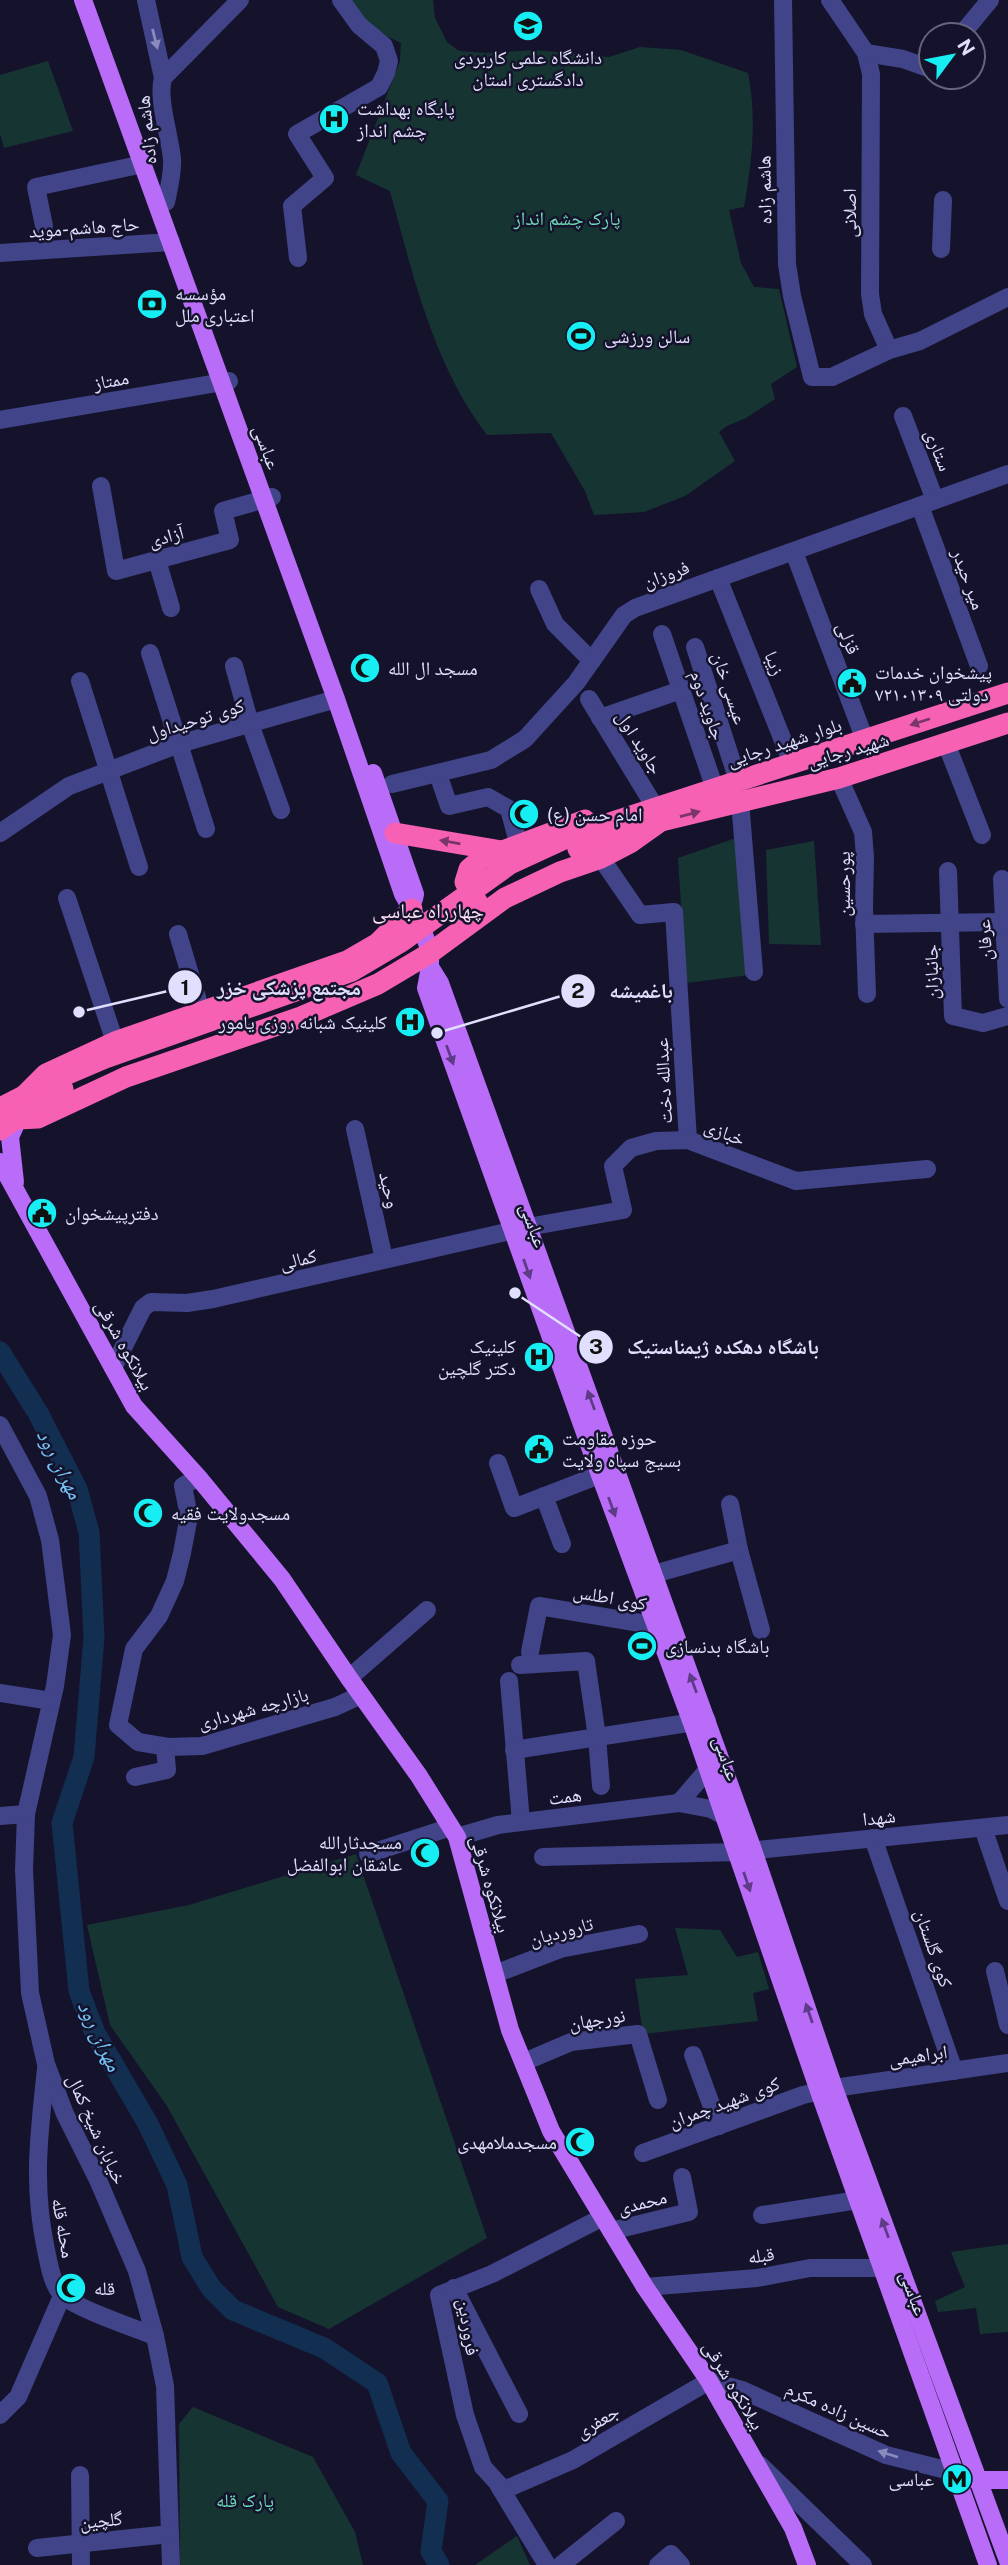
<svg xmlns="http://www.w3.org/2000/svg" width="1008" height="2565" viewBox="0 0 1008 2565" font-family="'Public Sans','Noto Naskh Arabic',sans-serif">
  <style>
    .green { fill: #163532 }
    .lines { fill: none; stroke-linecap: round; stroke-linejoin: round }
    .river { stroke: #122e50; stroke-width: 21 }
    .minor { stroke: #414488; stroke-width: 18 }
    .major { stroke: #b96cf7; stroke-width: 18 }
    .highway { stroke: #f761b4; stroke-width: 21 }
    .highway-bridge { stroke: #f761b4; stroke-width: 21 }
    .oneway { fill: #898abd }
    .oneway2 { fill: #7b3669 }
    .oneway3 { fill: #5f3b87 }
    .labels { text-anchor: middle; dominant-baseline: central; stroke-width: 5; stroke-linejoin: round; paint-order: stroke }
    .poi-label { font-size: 19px; fill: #e0dffd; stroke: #15132c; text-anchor: start }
    .street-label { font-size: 19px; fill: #e0dffd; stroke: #15132c }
    .park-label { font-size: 19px; fill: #6ddbb7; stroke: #15132c }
    .neighbourhood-label { font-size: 21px; fill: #fde1f5; stroke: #15132c }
    .water-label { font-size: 21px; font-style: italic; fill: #73c4f8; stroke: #15132c }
    .leader { fill: none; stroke: #e0dffd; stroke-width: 2.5 }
    .callout-dot { fill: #e0dffd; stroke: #15132c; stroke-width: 2.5 }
    .mark-label { font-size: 21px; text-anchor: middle; font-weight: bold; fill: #111 }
    .callout-label { font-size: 21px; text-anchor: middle; font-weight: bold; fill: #e0dffd; stroke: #15132c; stroke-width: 5; stroke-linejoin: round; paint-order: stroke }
  </style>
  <rect width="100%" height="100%" fill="#15132c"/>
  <g class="green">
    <path d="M 350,0 L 433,0 L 435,18 L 447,42 L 459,51 L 486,53 L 534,50 L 609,57 L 640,47 L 681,50 L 748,73 C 757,118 752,162 744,207 L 729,210 L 741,263 L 754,287 L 779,289 L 797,367 L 771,384 L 775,399 L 746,418 L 727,426 L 719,432 L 735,461 L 685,496 L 644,512 L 594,515 L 585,491 L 551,433 L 487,435 C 433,364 413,275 390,191 L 356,175 L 400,61 L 401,43 L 384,35 L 369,24 Z"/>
    <polygon points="48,61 73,131 4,148 0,134 0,75"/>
    <polygon points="739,837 749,975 686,983 678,858"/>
    <polygon points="814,841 821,945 769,944 766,850"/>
    <polygon points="356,1854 487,2238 329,2329 278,2307 167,2106 110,2025 87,1925 189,1905"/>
    <polygon points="675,1928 720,1930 737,1957 758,1952 769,1989 753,1993 758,2021 643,2034 635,1979 688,1975"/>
    <polygon points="1008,2244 1008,2332 980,2334 976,2308 938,2312 935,2301 965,2287 951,2252"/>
    <polygon points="193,2407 313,2457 355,2532 363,2565 180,2565 179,2424"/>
    <polygon points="517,2536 530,2565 475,2565"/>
  </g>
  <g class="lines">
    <polyline class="river" points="0,1352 38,1413 77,1489 89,1532 94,1637 84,1757 62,1823 79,1991 95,2033 148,2124 177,2185 192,2257 211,2288 233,2310 324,2348 377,2383 401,2453 438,2501 431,2551 439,2565"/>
    <g class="minor">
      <polyline points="146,0 163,78"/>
      <polyline points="783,0 787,264 792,296 812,377 832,377 889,350 873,314 870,294 871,74 866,53 830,0"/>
      <polyline points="961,35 990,0"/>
      <polyline points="866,53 903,59 931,69"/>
      <path d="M 166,202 C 169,188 173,173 172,159 C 170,136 157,99 163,78 L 240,0"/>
      <polyline points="44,226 36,187 143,164"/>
      <polyline points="941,249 943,200"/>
      <polyline points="0,253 171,242"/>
      <polyline points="298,258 292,206 325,178 297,134 379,87 386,73 389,61 384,46 359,25 341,0"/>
      <polyline points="889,350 920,341 1008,297"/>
      <polyline points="903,416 935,500"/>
      <polyline points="0,420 229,381"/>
      <polyline points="101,486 116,571 230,540 223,511 272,497"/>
      <polyline points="920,506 979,666"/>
      <polyline points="794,552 865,740"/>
      <polyline points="157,560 171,608"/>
      <polyline points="718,578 792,763"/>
      <polyline points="539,589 555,624 592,661"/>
      <polyline points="662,634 715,789"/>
      <polyline points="695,647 738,781"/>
      <polyline points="150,653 206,829"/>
      <polyline points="234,666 250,724 281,810"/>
      <polyline points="80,681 139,867"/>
      <polyline points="589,699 655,807"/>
      <polyline points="600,718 681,690"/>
      <polyline points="946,743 982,835"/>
      <polyline points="438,774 449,806 488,797 509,809 519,846"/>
      <polyline points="839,778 863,832 865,857 864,909 867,994"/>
      <polyline points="392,784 491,760 525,739 576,683 624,615 635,608 1008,474"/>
      <polyline points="740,801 754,972"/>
      <polyline points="0,833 69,786 179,744 336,699"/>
      <polyline points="601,858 640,915 674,912 688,1140"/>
      <polyline points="948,871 953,1016 983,1023 1008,1016"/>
      <polyline points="1002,879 1008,999"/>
      <polyline points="67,898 115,1042"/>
      <polyline points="864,924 1004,922"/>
      <polyline points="178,934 201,1011"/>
      <polyline points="355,1129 384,1259"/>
      <polyline points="113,1368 143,1308 151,1302 187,1303 213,1299 528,1227 623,1210 613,1166 631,1148 656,1141 688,1140 796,1181 927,1169"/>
      <polyline points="0,1425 38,1496 50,1540 62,1635 55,1686 26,1814 24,1870 30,1993 46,2064 65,2114 98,2180 137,2271 155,2336 165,2386 171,2565"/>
      <polyline points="498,1463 514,1508 612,1470"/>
      <polyline points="198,1477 183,1486 189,1516 182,1553 175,1581 159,1616 134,1649 118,1725 138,1742 168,1747 202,1746 335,1707 361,1695"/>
      <polyline points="544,1496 562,1544"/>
      <polyline points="730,1504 739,1550 761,1630"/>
      <polyline points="654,1574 739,1550"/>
      <polyline points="530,1652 539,1606 670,1628"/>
      <polyline points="520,1665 586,1661 597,1737 601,1786"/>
      <polyline points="349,1678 427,1610"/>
      <polyline points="509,1681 521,1822"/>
      <polyline points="0,1693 51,1701"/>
      <polyline points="514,1750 707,1720"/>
      <polyline points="135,1777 167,1770 165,1747"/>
      <polyline points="679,1803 716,1760"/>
      <polyline points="0,1816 26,1814"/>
      <polyline points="983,1828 1008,1901"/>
      <polyline points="457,1837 498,1825 679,1803 711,1809 734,1821"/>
      <polyline points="873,1838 954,2071"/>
      <polyline points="368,1854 451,1827"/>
      <polyline points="543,1857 737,1852 1008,1825"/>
      <polyline points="995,1971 1008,2025"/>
      <polyline points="495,1974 560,1949 639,1934"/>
      <polyline points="693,2055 719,2126"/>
      <polyline points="524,2062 571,2042 638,2034 658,2100"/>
      <path d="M 46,2069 C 39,2135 32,2184 46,2250 C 49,2264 52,2284 62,2295 C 73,2307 136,2329 155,2336"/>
      <polyline points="643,2153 803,2095 834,2088 1008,2063"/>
      <polyline points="762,2215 858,2200"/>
      <polyline points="603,2217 492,2274 439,2295 465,2415 483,2467 504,2490 573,2460 709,2381 742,2390 886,2455 954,2472"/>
      <polyline points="611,2231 689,2212 682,2177"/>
      <polyline points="645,2287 757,2278 810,2268 883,2268"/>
      <polyline points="454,2288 519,2414"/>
      <polyline points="0,2415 18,2397 62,2296"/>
      <polyline points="760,2465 863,2565"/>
      <polyline points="80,2475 81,2565"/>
      <polyline points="499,2486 547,2565"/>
      <polyline points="37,2548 170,2534"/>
      <polyline points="561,2565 616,2521"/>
      <polyline points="658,2565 671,2554 681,2565"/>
    </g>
    <g class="major">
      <path d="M 83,0 L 336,699 L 403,894 C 412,910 428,937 430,955 C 431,966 428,977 426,988 L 600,1475 L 692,1723 L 819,2091 L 988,2565"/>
      <polyline points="373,773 415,894 414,899"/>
      <polyline points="430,967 440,983 753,1850 834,2088 1008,2561"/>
      <polyline points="0,1162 134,1406 198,1477 282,1579 349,1678 419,1776 457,1837 510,2030 551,2131 645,2287 709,2381 793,2528 807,2565"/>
      <polyline points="15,1182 10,1137 18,1119"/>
      <polyline points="970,2478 978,2480 1008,2480"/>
    </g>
    <g class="highway">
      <polyline points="395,833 502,851"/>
      <polyline points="573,835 1008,693"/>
      <polyline points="578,849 661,821 839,778 1008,723"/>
      <polyline points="479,905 465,882 469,869 481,859 585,820"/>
      <polyline points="26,1094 46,1074 115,1042 347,961 378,943 412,909"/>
      <polyline points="0,1108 37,1089"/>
      <polyline points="18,1119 38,1118 126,1077 301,1017 378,984 430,953 505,898 560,872 601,858 630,843 661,821"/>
      <polyline points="0,1130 35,1105 63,1089"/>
    </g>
    <polyline class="highway-bridge" points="58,1078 105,1058 352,971 401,942 510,864 573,835"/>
  </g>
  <defs><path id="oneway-solid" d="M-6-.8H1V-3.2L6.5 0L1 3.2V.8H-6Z" transform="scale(1.75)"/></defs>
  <g class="oneway">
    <use href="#oneway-solid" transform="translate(155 39) rotate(76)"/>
    <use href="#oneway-solid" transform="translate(888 2454) rotate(-162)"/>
  </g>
  <g class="oneway2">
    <use href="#oneway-solid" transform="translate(920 722) rotate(162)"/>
    <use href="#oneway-solid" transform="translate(690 814) rotate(-15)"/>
    <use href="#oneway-solid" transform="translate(450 842) rotate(-170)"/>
  </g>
  <g class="oneway3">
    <use href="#oneway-solid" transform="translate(450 1055) rotate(70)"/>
    <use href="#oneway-solid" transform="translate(527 1269) rotate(71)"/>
    <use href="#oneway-solid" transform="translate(591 1400) rotate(-110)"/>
    <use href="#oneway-solid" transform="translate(612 1507) rotate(70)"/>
    <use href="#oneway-solid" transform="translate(693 1683) rotate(-110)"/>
    <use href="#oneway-solid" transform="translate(747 1882) rotate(71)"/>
    <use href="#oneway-solid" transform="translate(809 2013) rotate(-109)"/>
    <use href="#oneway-solid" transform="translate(885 2228) rotate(-110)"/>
  </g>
  <defs>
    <g id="university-disc" transform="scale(1.575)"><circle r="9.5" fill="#16eef3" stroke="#15132c"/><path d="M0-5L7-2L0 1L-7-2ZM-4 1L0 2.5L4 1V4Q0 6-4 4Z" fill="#111"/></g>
    <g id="hospital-disc" transform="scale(1.575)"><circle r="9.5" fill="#16eef3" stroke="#15132c"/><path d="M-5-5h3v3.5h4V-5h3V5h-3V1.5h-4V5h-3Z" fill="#111"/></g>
    <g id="bank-disc" transform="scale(1.575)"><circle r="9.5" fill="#16eef3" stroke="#15132c"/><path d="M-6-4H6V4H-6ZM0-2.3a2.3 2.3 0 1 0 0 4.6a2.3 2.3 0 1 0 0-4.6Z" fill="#111"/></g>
    <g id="stadium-disc" transform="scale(1.575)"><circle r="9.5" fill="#16eef3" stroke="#15132c"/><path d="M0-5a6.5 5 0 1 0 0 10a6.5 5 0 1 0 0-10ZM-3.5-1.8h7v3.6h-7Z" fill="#111"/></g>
    <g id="mosque-disc" transform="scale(1.575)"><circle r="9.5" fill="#16eef3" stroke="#15132c"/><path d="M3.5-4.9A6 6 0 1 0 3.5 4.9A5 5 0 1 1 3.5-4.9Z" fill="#111"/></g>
    <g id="civic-disc" transform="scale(1.575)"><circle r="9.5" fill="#16eef3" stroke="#15132c"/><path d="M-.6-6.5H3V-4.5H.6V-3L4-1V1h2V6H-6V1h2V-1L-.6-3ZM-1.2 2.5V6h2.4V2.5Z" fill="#111"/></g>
    <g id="metro-disc" transform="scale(1.575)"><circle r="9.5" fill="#16eef3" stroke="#15132c"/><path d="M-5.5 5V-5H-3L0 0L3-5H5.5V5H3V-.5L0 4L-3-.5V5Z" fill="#111"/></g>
  </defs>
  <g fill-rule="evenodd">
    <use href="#university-disc" x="528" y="26"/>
    <use href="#hospital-disc" x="334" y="119"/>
    <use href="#bank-disc" x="152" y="304"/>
    <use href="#stadium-disc" x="581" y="336"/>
    <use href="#mosque-disc" x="365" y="668"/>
    <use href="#civic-disc" x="852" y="683"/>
    <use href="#mosque-disc" x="524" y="814"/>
    <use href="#hospital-disc" x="410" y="1022"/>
    <use href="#civic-disc" x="42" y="1213"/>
    <use href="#hospital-disc" x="539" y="1357"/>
    <use href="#civic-disc" x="539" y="1449"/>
    <use href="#mosque-disc" x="148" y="1513"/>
    <use href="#stadium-disc" x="642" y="1646"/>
    <use href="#mosque-disc" x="425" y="1853"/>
    <use href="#mosque-disc" x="580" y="2142"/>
    <use href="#mosque-disc" x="71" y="2288"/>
    <use href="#metro-disc" x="957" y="2479"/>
  </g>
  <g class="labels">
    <g class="poi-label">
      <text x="528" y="57" text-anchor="middle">دانشگاه علمی کاربردی<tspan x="528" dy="22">دادگستری استان</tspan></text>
      <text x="357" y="108">پایگاه بهداشت<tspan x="357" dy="22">چشم انداز</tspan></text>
      <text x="175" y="293">مؤسسه<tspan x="175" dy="22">اعتباری ملل</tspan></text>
      <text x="604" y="336">سالن ورزشی</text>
      <text x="388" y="668">مسجد ال الله</text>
      <text x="875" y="672">پیشخوان خدمات<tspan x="875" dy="22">دولتی ۷۲۱۰۱۳۰۹</tspan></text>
      <text x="547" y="814">امام حسن (ع)</text>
      <text x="387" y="1022" text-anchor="end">کلینیک شبانه روزی یامور</text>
      <text x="65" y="1213">دفترپیشخوان</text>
      <text x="516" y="1346" text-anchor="end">کلینیک<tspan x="516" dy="22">دکتر گلچین</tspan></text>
      <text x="562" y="1438">حوزه مقاومت<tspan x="562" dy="22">بسیج سپاه ولایت</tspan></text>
      <text x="171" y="1513">مسجدولایت فقیه</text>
      <text x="665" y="1646">باشگاه بدنسازی</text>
      <text x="402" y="1842" text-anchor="end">مسجدثارالله<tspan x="402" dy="22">عاشقان ابوالفضل</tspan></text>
      <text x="557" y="2142" text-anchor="end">مسجدملامهدی</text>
      <text x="94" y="2288">قله</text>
      <text x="934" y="2479" text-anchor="end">عباسی</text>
    </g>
    <g class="street-label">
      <text transform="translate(146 130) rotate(-96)">هاشم زاده</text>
      <text transform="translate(764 190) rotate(-91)">هاشم زاده</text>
      <text transform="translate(849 213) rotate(-90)">اصلانی</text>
      <text transform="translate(84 227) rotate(-4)">حاج هاشم-موید</text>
      <text transform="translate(111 380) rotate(-10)">ممتاز</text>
      <text transform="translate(267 447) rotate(70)">عباسى</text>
      <text transform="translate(939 450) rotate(69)">ستاری</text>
      <text transform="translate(166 536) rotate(-15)">آزادی</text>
      <text transform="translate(666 574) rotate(-20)">فروزان</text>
      <text transform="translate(969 579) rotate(70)">میر حیدر</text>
      <text transform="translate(849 638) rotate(69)">قزلی</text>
      <text transform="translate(775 663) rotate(68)">زیبا</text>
      <text transform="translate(730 688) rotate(72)">عیسی خان</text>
      <text transform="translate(708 705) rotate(71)">جاوید دوم</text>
      <text transform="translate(195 719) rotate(-17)">کوی توحیداول</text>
      <text transform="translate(640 742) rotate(58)">جاوید اول</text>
      <text transform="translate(784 742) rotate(-18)">بلوار شهید رجایی</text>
      <text transform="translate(848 750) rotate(-16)">شهید رجایی</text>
      <text transform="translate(843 884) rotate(-90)">پورحسین</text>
      <text transform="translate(984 940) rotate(-93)">عرفان</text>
      <text transform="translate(931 972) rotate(-91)">جانبازان</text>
      <text transform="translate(663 1081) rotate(-93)">عبدالله دخت</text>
      <text transform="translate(725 1132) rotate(21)">خبازی</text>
      <text transform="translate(390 1190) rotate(77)">وحید</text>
      <text transform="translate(534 1225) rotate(70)">عباسى</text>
      <text transform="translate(298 1259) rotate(-13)">کمالی</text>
      <text transform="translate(125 1345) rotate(61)">بیلانکوه شرقی</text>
      <text transform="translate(610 1597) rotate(10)">کوی اطلس</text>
      <text transform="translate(253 1708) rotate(-15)">بازارچه شهرداری</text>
      <text transform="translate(727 1758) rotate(71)">عباسى</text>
      <text transform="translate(565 1796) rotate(-7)">همت</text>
      <text transform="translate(879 1817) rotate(-6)">شهدا</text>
      <text transform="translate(491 1884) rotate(74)">بیلانکوه شرقی</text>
      <text transform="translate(561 1931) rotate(-15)">تاروردیان</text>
      <text transform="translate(934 1948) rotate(71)">کوی گلستان</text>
      <text transform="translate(597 2019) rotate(-9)">نورجهان</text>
      <text transform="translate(918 2055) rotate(-8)">ابراهیمی</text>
      <text transform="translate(724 2102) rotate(-20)">کوی شهید چمران</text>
      <text transform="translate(97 2129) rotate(66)">خیابان شیخ کمال</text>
      <text transform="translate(642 2202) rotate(-14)">محمدی</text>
      <text transform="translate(64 2228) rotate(80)">محله قله</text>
      <text transform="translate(761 2255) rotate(-8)">قبله</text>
      <text transform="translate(914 2293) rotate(70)">عباسى</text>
      <text transform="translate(469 2327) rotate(81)">فروردین</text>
      <text transform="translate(734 2385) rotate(59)">بیلانکوه شرقی</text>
      <text transform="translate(839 2410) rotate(24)">حسین زاده مکرم</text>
      <text transform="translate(597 2421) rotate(-31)">جعفری</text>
      <text transform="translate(101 2520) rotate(-6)">گلچین</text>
    </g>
    <g class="park-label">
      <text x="567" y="218">پارک چشم انداز</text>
      <text x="245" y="2500">پارک قله</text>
    </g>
    <g class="neighbourhood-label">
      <text x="428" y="910">چهارراه عباسی</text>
    </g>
    <g class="water-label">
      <text transform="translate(60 1464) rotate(63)">مهران رود</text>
      <text transform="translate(100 2036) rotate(65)">مهران رود</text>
    </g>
  </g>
  <path class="leader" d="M79 1012L185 987M437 1033L578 991M515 1293L596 1347"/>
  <g class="callout-dot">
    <circle cx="79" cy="1012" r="7"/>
    <circle cx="437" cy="1033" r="7"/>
    <circle cx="515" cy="1293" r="7"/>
    <circle cx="185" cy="987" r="18"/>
    <circle cx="578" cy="991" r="18"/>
    <circle cx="596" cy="1347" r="18"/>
  </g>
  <g class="mark-label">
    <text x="185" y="995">1</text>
    <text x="578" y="998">2</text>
    <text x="596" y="1354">3</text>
  </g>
  <g class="callout-label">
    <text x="289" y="995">مجتمع پزشکی خزر</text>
    <text x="641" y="998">باغمیشه</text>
    <text x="723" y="1354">باشگاه دهکده ژیمناستیک</text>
  </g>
  <g transform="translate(952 56) rotate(58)"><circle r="33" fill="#15132c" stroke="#666580" stroke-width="2"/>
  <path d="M0-5L12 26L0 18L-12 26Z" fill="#16eef3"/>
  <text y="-10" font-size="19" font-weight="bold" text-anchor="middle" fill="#e0dffd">N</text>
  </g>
</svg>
